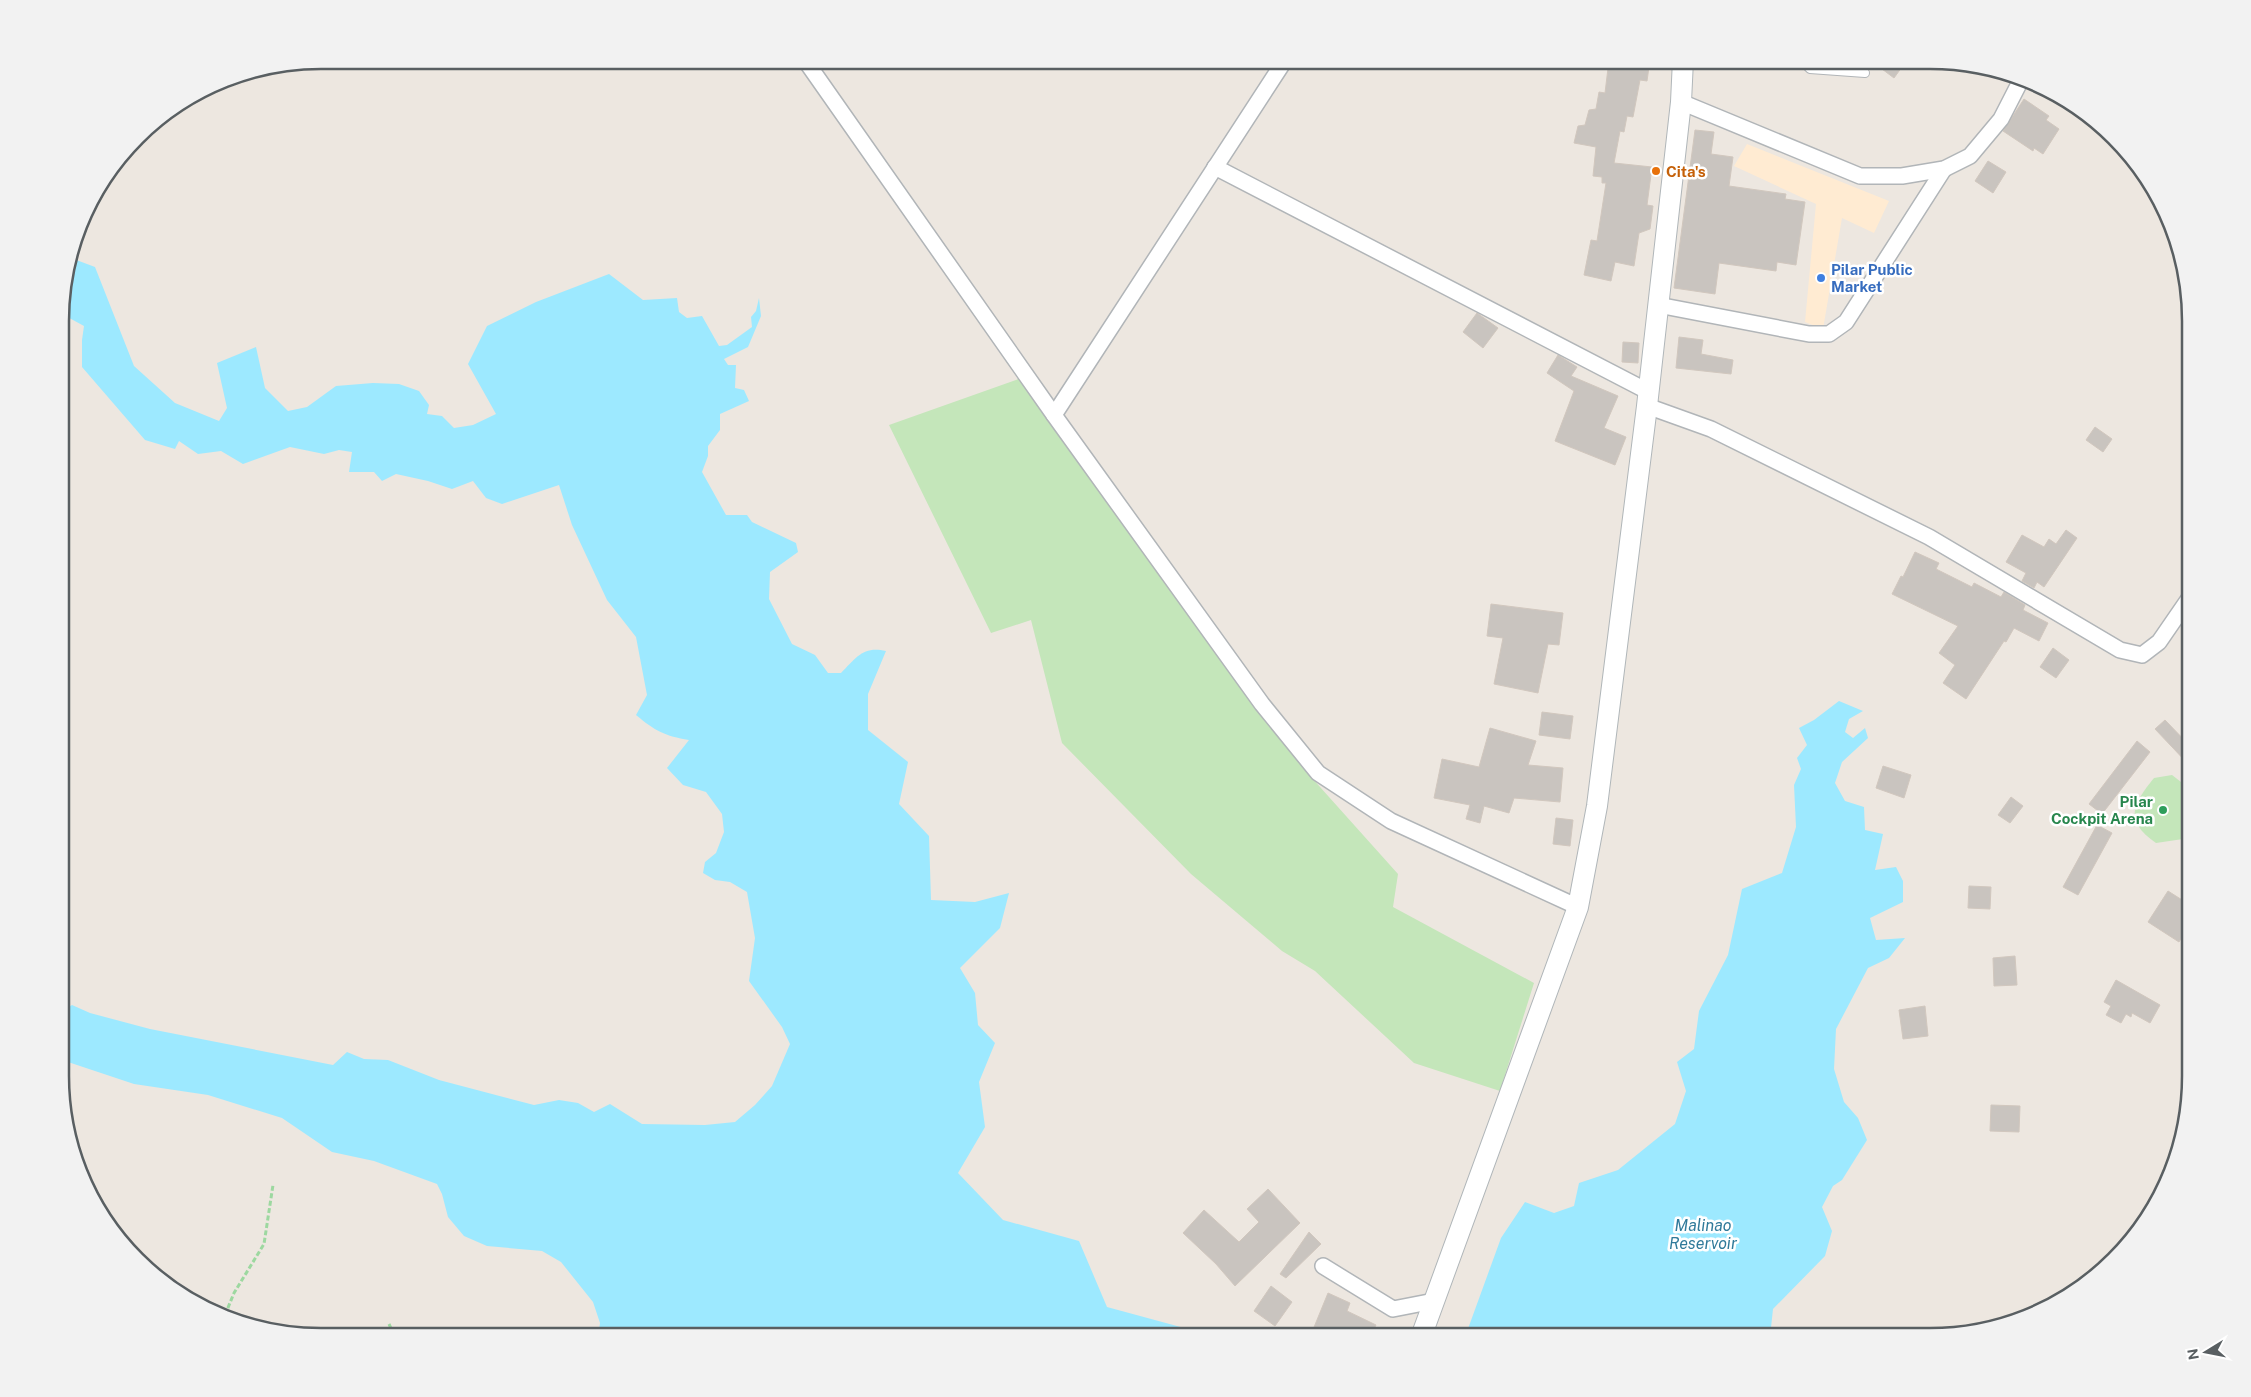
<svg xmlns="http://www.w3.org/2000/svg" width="2251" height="1397" viewBox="0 0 2251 1397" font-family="'Public Sans',sans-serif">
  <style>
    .commercial { fill: #ffebd2 }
    .green { fill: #c4e6ba }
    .water { fill: #9de9ff }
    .building { fill: #c9c4bf; stroke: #d1c7be }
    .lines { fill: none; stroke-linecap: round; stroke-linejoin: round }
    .service-casing { stroke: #b1b5b8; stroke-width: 10 }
    .minor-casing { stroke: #b1b5b8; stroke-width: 18 }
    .secondary-casing { stroke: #b0b6b9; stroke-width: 22 }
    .path { stroke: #9dd8a0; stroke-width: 3; stroke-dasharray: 5 2.5; stroke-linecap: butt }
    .service { stroke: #fff; stroke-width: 8 }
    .minor { stroke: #fff; stroke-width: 15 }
    .secondary { stroke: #fff; stroke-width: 20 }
    .food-dot { fill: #e8710a; stroke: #fff; stroke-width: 2 }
    .shop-dot { fill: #3f7fe0; stroke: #fff; stroke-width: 2 }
    .leisure-dot { fill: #2e9e5b; stroke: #fff; stroke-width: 2 }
    .labels { text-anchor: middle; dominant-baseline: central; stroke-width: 5; stroke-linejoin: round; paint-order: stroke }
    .food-label { font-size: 15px; font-weight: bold; fill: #c56008; stroke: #fff; text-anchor: start }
    .shop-label { font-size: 15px; font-weight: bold; fill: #366cbe; stroke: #fff; text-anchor: start }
    .leisure-label { font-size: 15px; font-weight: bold; fill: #27864d; stroke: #fff; text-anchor: end }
    .water-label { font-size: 16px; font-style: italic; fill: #307a9a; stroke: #fff }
    .rim { fill: none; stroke: #595f62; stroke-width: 2.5 }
  </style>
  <rect width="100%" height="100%" fill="#ede7e0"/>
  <polygon class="commercial" points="1747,144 1889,201 1874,233 1842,218 1823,329 1805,322 1816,204 1734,166"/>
  <g class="green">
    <polygon points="1024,377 1148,545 1303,768 1398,874 1393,907 1534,983 1500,1091 1414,1063 1315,971 1282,951 1191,874 1062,743 1031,620 991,633 889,425"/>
    <path d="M 2172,775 L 2190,789 L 2190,830 L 2183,839 L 2156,843 C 2123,820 2133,804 2154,778 Z"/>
  </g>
  <g class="water">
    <path d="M 71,258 L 95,267 L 134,366 L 175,403 L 219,421 L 227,408 L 217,363 L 256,347 L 265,388 L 288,411 L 307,407 L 336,386 L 373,383 L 399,384 L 419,391 L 429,405 L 427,414 L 442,416 L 454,428 L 473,425 L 496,414 L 468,364 L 487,326 L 536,302 L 609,274 L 643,300 L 677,298 L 679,312 L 687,318 L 702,316 L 719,346 L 727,345 L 752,327 L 751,317 L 756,311 L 759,298 L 761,316 L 748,347 L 724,359 L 728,365 L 736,365 L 735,388 L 744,390 L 749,401 L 720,414 L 720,430 L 708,446 L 708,456 L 702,472 L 726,515 L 747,515 L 752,522 L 796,543 L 798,552 L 770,572 L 769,599 L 792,644 L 815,655 L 828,673 L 841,673 C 857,657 863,646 886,651 L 868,694 L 868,730 L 908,762 L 899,804 L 929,836 L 931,900 L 975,902 L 1009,893 L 1000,928 L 960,968 L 975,993 L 978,1025 L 995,1043 L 979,1082 L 985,1127 L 958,1173 L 1003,1220 L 1079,1241 L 1107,1307 L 1199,1332 L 1200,1337 L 598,1337 L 600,1323 L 593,1302 L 561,1262 L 542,1251 L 487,1246 L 464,1236 L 448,1217 L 442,1194 L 437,1184 L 374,1161 L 332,1152 L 282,1118 L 208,1095 L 134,1084 L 62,1060 L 62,1011 L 72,1005 L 90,1013 L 150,1029 L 333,1065 L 347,1052 L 364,1059 L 388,1060 L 439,1080 L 534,1105 L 559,1100 L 578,1103 L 594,1112 L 610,1104 L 642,1124 L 705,1125 L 735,1122 L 755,1105 L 772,1086 L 790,1044 L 782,1027 L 749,981 L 755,938 L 747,892 L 730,882 L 715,880 L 703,873 L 705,862 L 716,853 L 724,832 L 722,814 L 706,792 L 683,785 L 667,768 L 689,740 C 665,736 655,731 636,715 L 647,695 L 636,637 L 607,600 L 572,525 L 559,485 L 502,504 L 486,498 L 473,481 L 452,489 L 428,481 L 396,474 L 382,481 L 374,472 L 349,472 L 352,452 L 339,450 L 324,454 L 290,447 L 243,464 L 221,451 L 198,454 L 179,441 L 175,449 L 145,440 L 82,367 L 82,340 L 84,326 L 62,314 L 62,287 Z"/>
    <polygon points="1839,701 1863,711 1849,719 1845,732 1853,738 1865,728 1868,738 1842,762 1835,783 1845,801 1864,807 1865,830 1883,834 1875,870 1896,867 1903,881 1903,902 1870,918 1876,940 1905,938 1889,958 1868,968 1836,1029 1834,1069 1844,1102 1858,1118 1867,1140 1842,1180 1833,1186 1822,1207 1832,1231 1825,1256 1773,1309 1770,1337 1465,1337 1501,1238 1525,1202 1554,1213 1574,1206 1579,1183 1618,1170 1675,1124 1686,1091 1677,1062 1694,1049 1699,1011 1728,955 1742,889 1782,873 1796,827 1794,785 1801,769 1797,758 1807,745 1799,728 1814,720"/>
  </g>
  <g class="building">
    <polygon points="1609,60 1650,60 1647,81 1640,80 1633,117 1627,116 1624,132 1620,131 1614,163 1652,167 1647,205 1653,206 1650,229 1639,233 1634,266 1615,262 1611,281 1584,275 1591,240 1597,241 1606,183 1602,183 1602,177 1593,176 1596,147 1574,143 1578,126 1585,125 1589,110 1596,109 1599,92 1605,93"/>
    <polygon points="1870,60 1907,60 1894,78"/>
    <polygon points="2024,99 2049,116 2046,120 2059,129 2043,154 2034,148 2033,151 2003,131"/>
    <polygon points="1695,130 1714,132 1711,154 1733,157 1729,186 1786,194 1785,199 1805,202 1796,265 1777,262 1776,271 1719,263 1715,294 1674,288"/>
    <polygon points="1988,161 2006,172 1993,193 1975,181"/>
    <polygon points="1477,313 1498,328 1483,348 1463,332"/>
    <polygon points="1679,337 1703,340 1701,354 1733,360 1731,374 1676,368"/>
    <polygon points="1623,342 1639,343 1638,363 1622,362"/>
    <polygon points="1558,355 1577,367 1571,376 1618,396 1604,428 1626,437 1615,465 1555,441 1574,391 1547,373"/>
    <polygon points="2095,427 2112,439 2103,452 2086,440"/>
    <polygon points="2066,530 2077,538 2044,587 2037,582 2034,588 2022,581 2026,573 2006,562 2022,535 2044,547 2049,539 2056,544"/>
    <polygon points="1915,552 1939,563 1936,569 1972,587 1974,583 2001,597 2004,592 2025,605 2023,610 2048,623 2039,641 2014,628 2006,642 2004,641 1966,699 1943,683 1955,665 1939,653 1958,626 1892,594 1901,576 1903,577"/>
    <polygon points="1491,604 1563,613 1559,645 1548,644 1538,693 1494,684 1503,638 1487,636"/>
    <polygon points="2053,648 2069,660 2056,678 2040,667"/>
    <polygon points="1542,712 1573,716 1570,739 1539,735"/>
    <polygon points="2165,720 2190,746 2190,766 2155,729"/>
    <polygon points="1490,728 1536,741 1528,765 1563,768 1560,802 1514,798 1509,813 1484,806 1480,823 1466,819 1470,805 1434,798 1442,759 1479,767"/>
    <polygon points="2137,741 2150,752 2102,814 2089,804"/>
    <polygon points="1883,766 1911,775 1904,798 1876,788"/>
    <polygon points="2011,797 2023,806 2010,823 1998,815"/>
    <polygon points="1556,818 1573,820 1570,846 1553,844"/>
    <polygon points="2097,825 2112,833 2078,895 2063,887"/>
    <polygon points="1969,886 1991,887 1990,909 1968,908"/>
    <polygon points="2168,891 2190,905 2190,923 2179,942 2148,922"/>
    <polygon points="2015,956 2017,985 1994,986 1993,958"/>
    <polygon points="2116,980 2160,1005 2150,1023 2132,1013 2131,1017 2126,1014 2121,1023 2106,1015 2111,1006 2104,1002"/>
    <polygon points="1925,1006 1928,1036 1903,1039 1899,1010"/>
    <polygon points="1991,1105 2020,1106 2019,1132 1990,1131"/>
    <polygon points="1268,1189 1300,1223 1235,1286 1216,1264 1183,1233 1204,1210 1239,1242 1259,1222 1247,1209"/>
    <polygon points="1309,1232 1321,1244 1286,1278 1280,1274"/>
    <polygon points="1271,1286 1292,1302 1275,1326 1254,1311"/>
    <polygon points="1328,1293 1350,1303 1347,1311 1376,1325 1370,1337 1310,1337"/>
  </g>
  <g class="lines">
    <g class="service-casing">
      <polyline id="service" points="1801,60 1810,69 1865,73"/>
    </g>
    <g class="minor-casing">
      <g id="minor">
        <polyline points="805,60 1054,415 1262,704 1318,773 1391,821 1578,907"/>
        <polyline points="1681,102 1860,176 1902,176 1944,169 1970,156 2001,119 2022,78"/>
        <polyline points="1215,167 1649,392"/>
        <polyline points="1658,305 1809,334 1829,334 1846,322 1944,169"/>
        <polyline points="1647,406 1711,429 1929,537 2120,650 2142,655 2159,642 2190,597"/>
        <polyline points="1054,415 1285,60"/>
        <polyline points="1323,1266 1393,1309 1434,1301"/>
      </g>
    </g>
    <g class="secondary-casing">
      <polyline id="secondary" points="1421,1337 1578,907 1597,806 1647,406 1681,102 1683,60"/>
    </g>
    <g class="path">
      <polyline points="225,1315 234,1293 264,1244 273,1185"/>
      <polyline points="389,1324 395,1337"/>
    </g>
    <use href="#service" class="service"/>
    <use href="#minor" class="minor"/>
    <use href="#secondary" class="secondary"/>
  </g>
  <circle class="food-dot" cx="1656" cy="171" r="5"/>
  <circle class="shop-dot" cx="1821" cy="278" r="5"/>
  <circle class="leisure-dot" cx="2163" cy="810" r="5"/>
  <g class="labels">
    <g class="food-label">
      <text x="1666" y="171">Cita's</text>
    </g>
    <g class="shop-label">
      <text x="1831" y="269">Pilar Public<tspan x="1831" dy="17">Market</tspan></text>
    </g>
    <g class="leisure-label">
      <text x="2153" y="801">Pilar<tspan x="2153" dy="17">Cockpit Arena</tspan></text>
    </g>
    <g class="water-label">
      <text x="1703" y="1225">Malinao<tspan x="1703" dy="18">Reservoir</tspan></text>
    </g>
  </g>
  <path d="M0 0H2251V1397H0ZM321 69H1930A252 252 0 0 1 2182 321V1076A252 252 0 0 1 1930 1328H321A252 252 0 0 1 69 1076V321A252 252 0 0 1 321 69Z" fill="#f2f2f2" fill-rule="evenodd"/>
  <path class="rim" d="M321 69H1930A252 252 0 0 1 2182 321V1076A252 252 0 0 1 1930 1328H321A252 252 0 0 1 69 1076V321A252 252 0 0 1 321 69Z"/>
  <g transform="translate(2206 1352) rotate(260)" stroke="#ffffff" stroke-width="4" paint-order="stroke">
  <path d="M0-4L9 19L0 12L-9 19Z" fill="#595f62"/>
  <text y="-8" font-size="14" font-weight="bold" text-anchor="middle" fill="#595f62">N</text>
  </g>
</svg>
